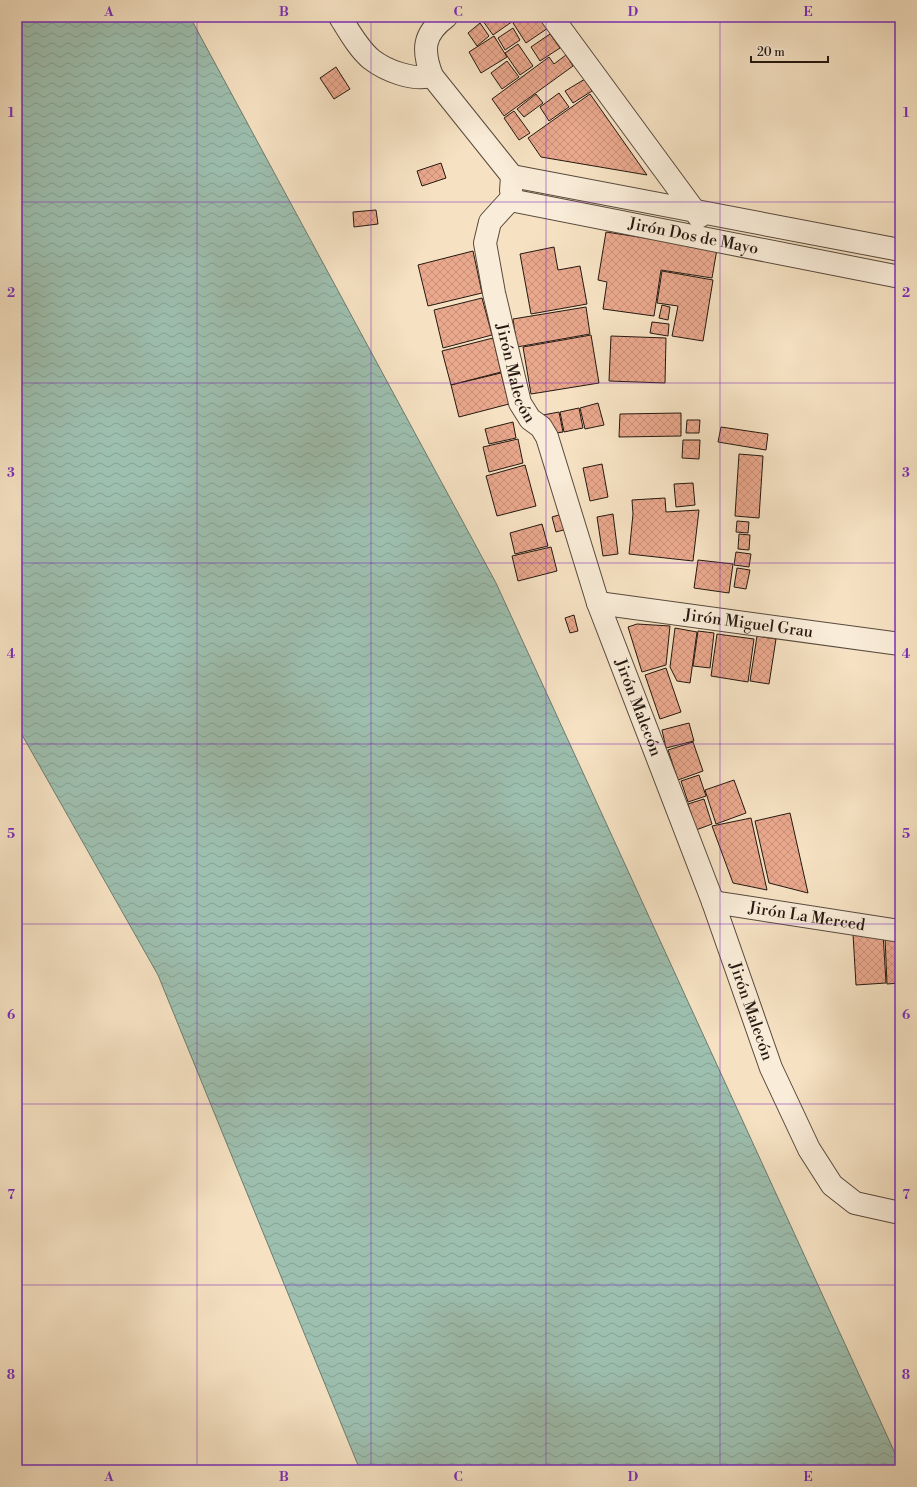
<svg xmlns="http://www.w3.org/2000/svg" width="917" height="1487" viewBox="0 0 917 1487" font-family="'Libre Bodoni',serif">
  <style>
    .water { fill: url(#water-waves); stroke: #6d7c6f }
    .building { fill: url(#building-cross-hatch); stroke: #241810 }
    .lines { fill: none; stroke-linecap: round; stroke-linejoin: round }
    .minor-casing { stroke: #584a3d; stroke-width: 24 }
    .minor { stroke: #f9ecd8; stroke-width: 22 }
    .grid { fill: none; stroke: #7b2cbf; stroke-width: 1; stroke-opacity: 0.55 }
    .labels { text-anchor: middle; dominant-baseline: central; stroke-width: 4; stroke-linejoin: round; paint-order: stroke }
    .street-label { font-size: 16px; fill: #241810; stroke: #f9ecd8 }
    .neatline { fill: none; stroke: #7b2cbf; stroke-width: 1.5 }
    .grid-label { font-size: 13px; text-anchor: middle; font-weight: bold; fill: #7b2cbf }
  </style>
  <defs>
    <pattern id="water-waves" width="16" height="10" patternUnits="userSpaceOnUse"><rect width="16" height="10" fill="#9dbfaf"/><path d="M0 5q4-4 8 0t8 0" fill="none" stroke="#87a396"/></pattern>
    <pattern id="building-cross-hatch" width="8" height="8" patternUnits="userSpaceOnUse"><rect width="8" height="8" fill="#eaa88d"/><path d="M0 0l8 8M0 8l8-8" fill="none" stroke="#c99079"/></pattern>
  </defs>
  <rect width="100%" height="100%" fill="#f6e2c3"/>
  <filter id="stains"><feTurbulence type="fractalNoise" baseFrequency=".005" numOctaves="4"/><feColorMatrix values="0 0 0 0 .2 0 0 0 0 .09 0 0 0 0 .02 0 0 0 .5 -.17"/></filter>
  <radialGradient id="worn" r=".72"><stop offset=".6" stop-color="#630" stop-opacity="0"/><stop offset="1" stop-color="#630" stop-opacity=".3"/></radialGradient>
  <polygon class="water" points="17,17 190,17 496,583 900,1464 900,1470 360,1470 158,975 17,726"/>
  <g class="building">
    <polygon points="489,17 509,17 513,21 493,35 483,21"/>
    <polygon points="522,17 541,17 548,28 526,43 513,23"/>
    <polygon points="480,23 489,36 477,46 468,33"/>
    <polygon points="513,28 520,40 505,50 498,38"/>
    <polygon points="550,34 560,48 540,61 531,47"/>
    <polygon points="494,36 507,57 481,73 469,52"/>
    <polygon points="518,44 533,66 520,75 505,53"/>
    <polygon points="566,55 573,66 504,116 492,99 549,57 554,64"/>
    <polygon points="507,61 519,77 502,89 491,73"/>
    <polygon points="336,67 350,89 334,99 320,78"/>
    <polygon points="585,79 592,91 573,103 565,91"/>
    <polygon points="559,93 569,107 549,121 540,107"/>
    <polygon points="536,94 543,103 524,117 517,109"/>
    <polygon points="590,94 647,175 541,157 528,138"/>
    <polygon points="514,111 530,133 519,140 504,118"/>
    <polygon points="441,163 446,178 422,186 417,171"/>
    <polygon points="376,210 378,224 354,227 353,212"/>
    <polygon points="606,232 717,249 712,278 661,270 654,316 603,309 607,282 598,280"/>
    <polygon points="554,247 558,270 580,266 587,304 531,314 520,254"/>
    <polygon points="473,251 482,293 428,306 418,265"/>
    <polygon points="662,271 713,280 703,341 672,336 678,306 657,303"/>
    <polygon points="482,298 492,335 443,348 434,310"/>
    <polygon points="662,305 670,307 668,320 659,318"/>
    <polygon points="586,307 590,334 517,347 513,319"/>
    <polygon points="652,322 669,324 668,336 650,333"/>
    <polygon points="591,335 599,383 531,394 523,347"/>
    <polygon points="611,336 666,338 665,383 609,381"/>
    <polygon points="493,338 501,372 451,385 442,351"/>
    <polygon points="501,373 509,404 459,417 451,385"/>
    <polygon points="598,403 604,425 585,429 580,408"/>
    <polygon points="579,408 583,428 564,432 560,412"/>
    <polygon points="559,412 563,432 550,434 543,415"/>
    <polygon points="681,413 681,436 619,437 620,414"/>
    <polygon points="687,420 700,420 699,433 686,433"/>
    <polygon points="513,422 516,438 489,444 485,429"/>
    <polygon points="721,427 768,434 766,450 718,442"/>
    <polygon points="518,439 523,463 489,472 483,447"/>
    <polygon points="683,440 700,440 699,459 682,458"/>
    <polygon points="739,454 763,456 759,518 735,516"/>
    <polygon points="602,464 608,497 590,501 583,468"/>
    <polygon points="525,465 536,506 497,516 486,476"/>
    <polygon points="693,483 695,505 676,507 674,484"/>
    <polygon points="665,498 666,512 699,510 693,561 629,554 633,514 632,500"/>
    <polygon points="562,514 567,529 556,532 552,517"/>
    <polygon points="613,514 618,554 603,556 597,517"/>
    <polygon points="737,521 749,522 748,533 736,532"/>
    <polygon points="542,524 548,546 515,554 510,533"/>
    <polygon points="739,534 750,535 749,550 738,549"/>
    <polygon points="551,547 557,571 518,581 512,556"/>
    <polygon points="736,552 751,554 749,567 734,565"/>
    <polygon points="698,560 733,564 729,593 694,588"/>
    <polygon points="737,568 750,570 746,589 734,587"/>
    <polygon points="574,615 578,631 570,633 565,618"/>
    <polygon points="637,624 670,626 666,665 642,672 628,627"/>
    <polygon points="675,628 697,632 690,683 677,681 670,667"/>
    <polygon points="698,631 714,633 710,668 693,666"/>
    <polygon points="717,634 754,639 748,682 711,676"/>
    <polygon points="757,636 776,639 769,684 750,681"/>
    <polygon points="666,668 681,712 660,719 645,675"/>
    <polygon points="689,723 694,741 666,748 662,730"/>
    <polygon points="693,742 703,771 678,780 668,750"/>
    <polygon points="699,775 706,796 688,802 681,781"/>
    <polygon points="734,780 746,813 716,824 705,790"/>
    <polygon points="704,799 712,824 696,830 688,804"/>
    <polygon points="790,813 808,893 769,883 755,821"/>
    <polygon points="751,818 767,890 733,883 712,826"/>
    <polygon points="883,933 886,983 856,985 853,934"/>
    <polygon points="900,936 900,983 887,984 885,937"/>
  </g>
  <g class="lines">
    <g class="minor-casing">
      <g id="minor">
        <path d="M 340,17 C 349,31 358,48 371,59 C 386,71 414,81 432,76"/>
        <path d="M 446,17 C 423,34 422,50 432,76 L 512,176 L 511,191"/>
        <polyline points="552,17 699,217"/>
        <polyline points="512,176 900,250"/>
        <path id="s1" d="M 510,200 L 490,222 L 485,243 L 494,293 L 520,403 L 530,419 L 541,427 L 547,437 L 598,603 L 713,902 L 771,1068 L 809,1149 L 832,1185 L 855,1203 L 900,1213"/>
        <path id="s2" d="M 510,200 L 900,277"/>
        <path id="s3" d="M 598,603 L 900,644"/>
        <path id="s4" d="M 713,902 L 900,931"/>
      </g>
    </g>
    <use href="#minor" class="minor"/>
  </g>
  <path class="grid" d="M 197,17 L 197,1470M 371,17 L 371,1470M 546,17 L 546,1470M 720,17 L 720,1470M 17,202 L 900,202M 17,383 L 900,383M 17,563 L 900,563M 17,744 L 900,744M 17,924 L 900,924M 17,1104 L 900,1104M 17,1285 L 900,1285"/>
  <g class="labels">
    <g class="street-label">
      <text stroke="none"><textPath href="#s2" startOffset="187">Jirón Dos de Mayo</textPath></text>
      <text stroke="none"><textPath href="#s1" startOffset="185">Jirón Malecón</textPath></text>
      <text stroke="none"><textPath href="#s3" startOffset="152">Jirón Miguel Grau</textPath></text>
      <text stroke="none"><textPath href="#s1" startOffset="545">Jirón Malecón</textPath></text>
      <text stroke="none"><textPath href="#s4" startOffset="95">Jirón La Merced</textPath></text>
      <text stroke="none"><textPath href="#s1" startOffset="869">Jirón Malecón</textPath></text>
    </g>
  </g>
  <rect width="917" height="1487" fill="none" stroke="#f6e2c3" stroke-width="44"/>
  <path d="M751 56v6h77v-6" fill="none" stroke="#241810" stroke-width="2"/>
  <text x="757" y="56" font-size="12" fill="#241810" stroke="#f9ecd8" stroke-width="3" paint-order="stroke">20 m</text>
  <rect x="22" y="22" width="873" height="1443" class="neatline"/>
  <g class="grid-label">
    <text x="109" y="16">A</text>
    <text x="284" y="16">B</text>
    <text x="458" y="16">C</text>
    <text x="633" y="16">D</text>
    <text x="808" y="16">E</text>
    <text x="11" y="117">1</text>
    <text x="906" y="117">1</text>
    <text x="11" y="297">2</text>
    <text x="906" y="297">2</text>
    <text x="11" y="477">3</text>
    <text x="906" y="477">3</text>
    <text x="11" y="658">4</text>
    <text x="906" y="658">4</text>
    <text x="11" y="838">5</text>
    <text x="906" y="838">5</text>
    <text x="11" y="1019">6</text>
    <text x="906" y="1019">6</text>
    <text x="11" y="1199">7</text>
    <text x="906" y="1199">7</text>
    <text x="11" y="1379">8</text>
    <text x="906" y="1379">8</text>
    <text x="109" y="1481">A</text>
    <text x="284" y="1481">B</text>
    <text x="458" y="1481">C</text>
    <text x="633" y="1481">D</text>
    <text x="808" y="1481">E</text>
  </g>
  <rect width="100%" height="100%" filter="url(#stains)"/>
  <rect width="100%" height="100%" fill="url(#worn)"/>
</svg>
